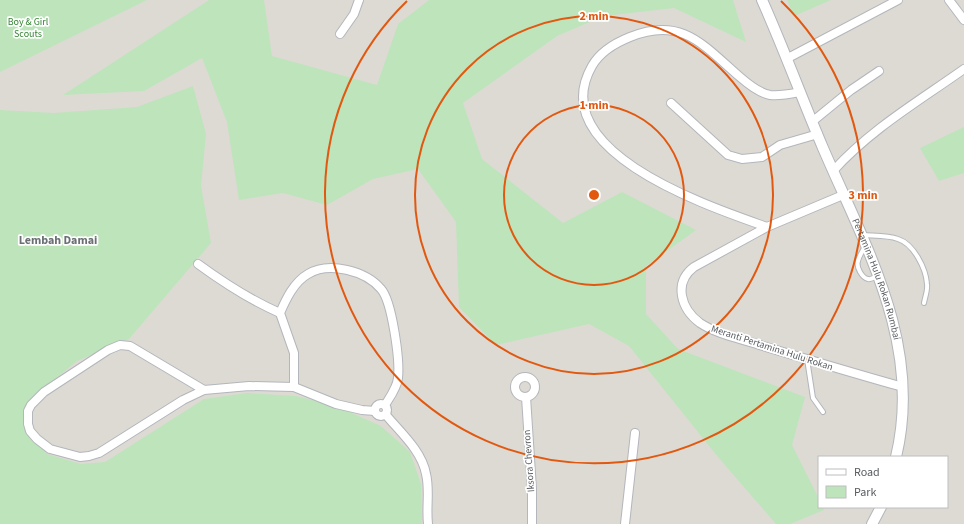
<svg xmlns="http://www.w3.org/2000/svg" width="964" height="524" viewBox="0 0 964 524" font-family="'Source Sans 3',sans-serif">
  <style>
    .industrial { fill: #dddad4; fill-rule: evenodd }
    .green { fill: #bee4bb }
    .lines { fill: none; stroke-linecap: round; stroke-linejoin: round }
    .service-casing { stroke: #b3b6bb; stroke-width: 6 }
    .minor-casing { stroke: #b3b6bb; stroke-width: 10 }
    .tertiary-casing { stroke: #b3b6bb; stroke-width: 12 }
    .service { stroke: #fff; stroke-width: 4 }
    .minor { stroke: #fff; stroke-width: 8 }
    .tertiary { stroke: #fff; stroke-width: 10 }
    .ring { fill: none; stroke: #e15910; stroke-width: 2 }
    .labels { text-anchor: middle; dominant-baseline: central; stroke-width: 3.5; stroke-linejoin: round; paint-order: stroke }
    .park-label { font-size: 10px; fill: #358435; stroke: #fff }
    .street-label { font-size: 10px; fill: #595d61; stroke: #fff }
    .quarter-label { font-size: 12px; font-weight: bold; fill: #6a6f73; stroke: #fff }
    .centre { fill: #e15910; stroke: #fff; stroke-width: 2 }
    .ring-label { font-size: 12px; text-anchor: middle; font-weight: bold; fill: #e15910; stroke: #fff; stroke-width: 3.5; stroke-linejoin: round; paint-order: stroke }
  </style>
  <rect width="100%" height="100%" fill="#ece8e0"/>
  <path class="industrial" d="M 0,0 L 964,0 L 964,524 L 0,524 ZM 819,457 L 947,457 L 947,507 L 819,507 Z"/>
  <g class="green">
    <polygon points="0,0 147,0 0,72"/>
    <polygon points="209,0 264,0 272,56 377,85 398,24 429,0 733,0 746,42 674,8 604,16 557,36 463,103 482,159 563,223 622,192 696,230 646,266 646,314 678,349 805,397 792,445 819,499 819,507 823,507 824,510 790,524 776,524 718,457 629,346 589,324 496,345 459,307 456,222 418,169 373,179 327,205 283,193 239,200 227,122 202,58 144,91 63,95"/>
    <polygon points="787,0 831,0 794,16"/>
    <polygon points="193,86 206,134 201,186 211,243 129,339 77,361 55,379 28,403 28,433 47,454 81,464 105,462 204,399 247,393 296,396 336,406 381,426 410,452 421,484 422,524 0,524 0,110 54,113 137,107"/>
    <polygon points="964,127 964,173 939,181 920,148"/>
  </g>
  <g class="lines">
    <g class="service-casing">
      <g id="service">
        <path d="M 862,235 C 874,236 887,235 898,239 C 914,244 926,269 927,284 C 928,290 925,297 924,303"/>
        <path d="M 865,246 C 863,251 859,256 858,261 C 856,267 862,278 868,279 C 871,280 875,277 877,276"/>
        <polyline points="807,359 813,398 823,412"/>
      </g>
    </g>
    <g class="minor-casing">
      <g id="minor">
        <polyline points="949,0 964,20"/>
        <polyline points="340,34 354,14 359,0"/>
        <polyline points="788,58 898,0"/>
        <polyline points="671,103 728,155 742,159 762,157 780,145 818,134"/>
        <polyline points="813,121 851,90 879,71"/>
        <path d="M 833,171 C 871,129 919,101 964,69"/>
        <path d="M 843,195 L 767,227 L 694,267 C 673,283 681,309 700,323 C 718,335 743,339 763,346 C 810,360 856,374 903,387"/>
        <path d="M 767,227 C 711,207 543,152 592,66 C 600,52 615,43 630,37 C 682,16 703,45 740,77 C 748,84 759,93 770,95 C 781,96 790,94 800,92"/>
        <path d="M 198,264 C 224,283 250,300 280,313"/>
        <circle cx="525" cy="387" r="10"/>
        <path d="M 294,387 L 294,353 L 280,313 C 286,299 294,282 308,274 C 329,261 366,271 381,289 C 392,301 400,360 398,378 C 397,388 390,397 385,405"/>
        <polyline points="204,390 130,346 120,345 108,350 44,392 31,405 28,411 28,424 30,431 37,439 50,449 80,457 89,456 99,453 183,400 204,390 249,386 294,387 336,404 362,410 375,411"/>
        <polyline points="526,397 532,489 532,524"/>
        <circle cx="381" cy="410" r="6"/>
        <path d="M 386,415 C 400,432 422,451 426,474 C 430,490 426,507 428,524"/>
        <polyline points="625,524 635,433"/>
      </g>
    </g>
    <g class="tertiary-casing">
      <g id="tertiary">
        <path id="s1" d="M 762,0 C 784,49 802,99 823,148 C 866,248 923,345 896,457"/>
        <polyline points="872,524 881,507"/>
      </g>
    </g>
    <use href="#service" class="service"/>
    <use href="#minor" class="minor"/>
    <use href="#tertiary" class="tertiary"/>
  </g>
  <g class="ring">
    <circle cx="594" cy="195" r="90"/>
    <circle cx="594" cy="195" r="179"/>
    <path d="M781 1A269 269 0 1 1 407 1"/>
  </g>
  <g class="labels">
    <g class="park-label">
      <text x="28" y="22">Boy &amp; Girl<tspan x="28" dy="12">Scouts</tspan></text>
    </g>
    <g class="street-label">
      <text stroke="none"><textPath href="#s1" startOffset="302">Pertamina Hulu Rokan Rumbai</textPath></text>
      <text transform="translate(772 348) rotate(18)">Meranti Pertamina Hulu Rokan</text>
      <text transform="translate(529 461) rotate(-94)">Iksora Chevron</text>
    </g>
    <g class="quarter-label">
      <text x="58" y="240">Lembah Damai</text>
    </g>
  </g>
  <circle cx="594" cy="195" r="6" class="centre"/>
  <g class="ring-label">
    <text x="594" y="20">2 min</text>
    <text x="594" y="109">1 min</text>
    <text x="863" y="199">3 min</text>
  </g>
  <rect x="818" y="456" width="130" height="52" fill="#ffffff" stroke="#bdbec0"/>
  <rect x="826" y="469" width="20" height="6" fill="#ffffff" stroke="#bdbec0"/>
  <text x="854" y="476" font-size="12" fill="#595d61">Road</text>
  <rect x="826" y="486" width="20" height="12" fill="#bee4bb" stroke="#bdbec0"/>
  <text x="854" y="496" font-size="12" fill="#595d61">Park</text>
</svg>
